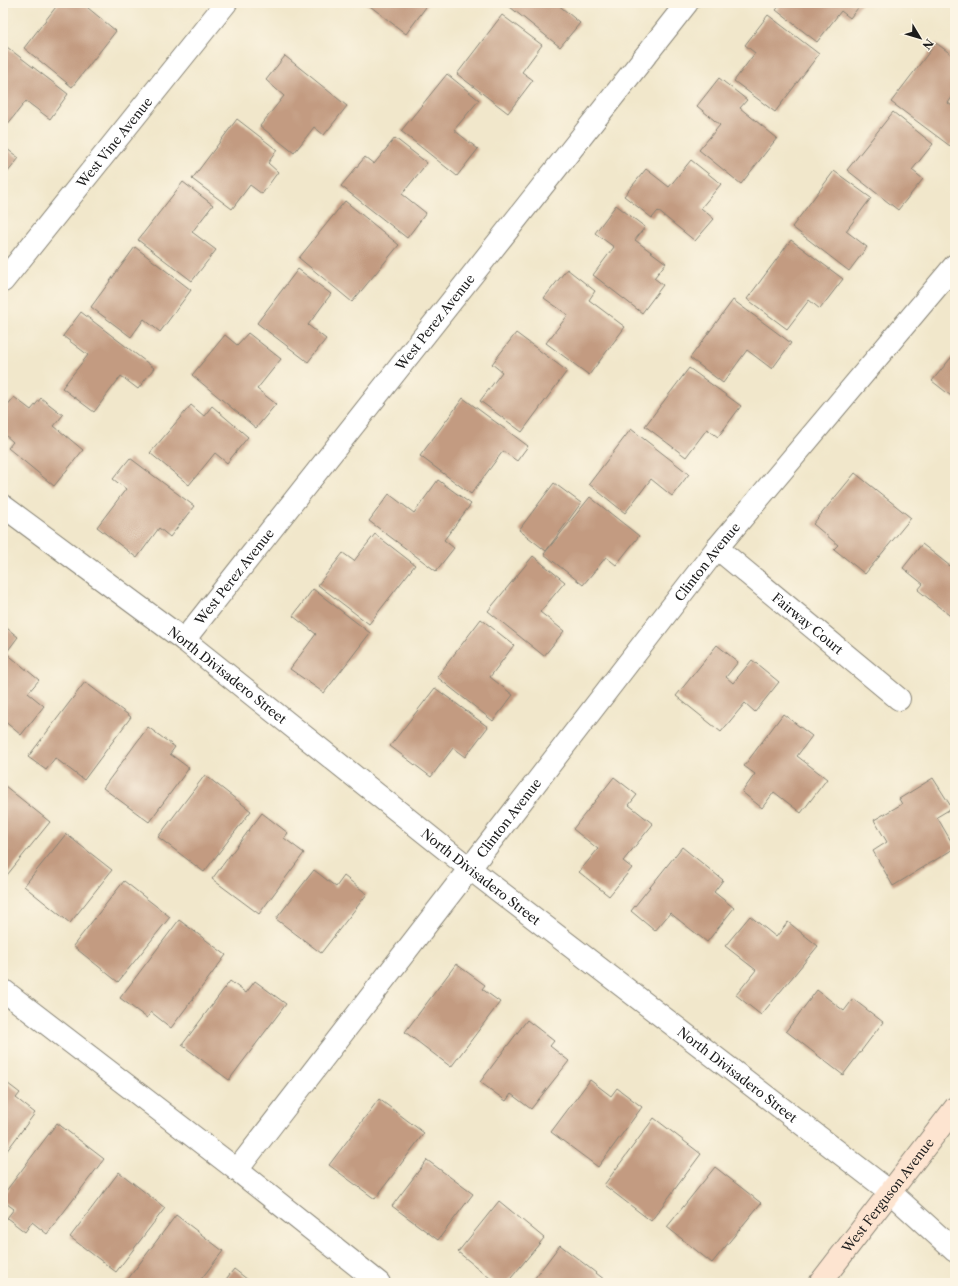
<svg xmlns="http://www.w3.org/2000/svg" width="958" height="1286" viewBox="0 0 958 1286" font-family="'Libre Caslon Text',serif">
  <style>
    .building { fill: #c39b81 }
    .lines { fill: none; stroke-linecap: round; stroke-linejoin: round }
    .street-casing { stroke: #868274; stroke-width: 24 }
    .secondary-casing { stroke: #868274; stroke-width: 24 }
    .street { stroke: #fff; stroke-width: 22 }
    .secondary { stroke: #fde4d0; stroke-width: 22 }
    .labels { text-anchor: middle; dominant-baseline: central; stroke-width: 3; stroke-linejoin: round; paint-order: stroke }
    .street-label { font-size: 13px; fill: #1c1c1c; stroke: #fcf5e5 }
  </style>
  <rect width="100%" height="100%" fill="#fcf5e5"/>
  <filter id="ink" filterUnits="userSpaceOnUse"><feTurbulence type="fractalNoise" baseFrequency=".025" numOctaves="2"/><feDisplacementMap in="SourceGraphic" scale="8" xChannelSelector="R" yChannelSelector="G"/><feConvolveMatrix kernelMatrix="1 2 1 2 8 2 1 2 1" color-interpolation-filters="sRGB"/></filter>
  <filter id="wash" filterUnits="userSpaceOnUse"><feTurbulence type="fractalNoise" baseFrequency=".012" numOctaves="4" result="noise"/><feDisplacementMap in="SourceGraphic" scale="16" xChannelSelector="R" yChannelSelector="G"/><feGaussianBlur stdDeviation="0.9" result="paint"/><feColorMatrix in="noise" values="0 0 0 0 0 0 0 0 0 0 0 0 0 0 0 0 0 1.4 0 .05"/><feComposite in="paint" operator="in"/></filter>
  <g filter="url(#wash)">
    <rect width="100%" height="100%" fill="#f1e7cb"/>
    <g id="blocks">
      <g class="building">
        <polygon points="59,3 82,3 116,31 72,87 24,48"/>
        <polygon points="366,3 429,3 406,34"/>
        <polygon points="505,3 556,3 580,23 560,47"/>
        <polygon points="782,3 862,3 850,18 841,11 817,42 776,10"/>
        <polygon points="502,15 542,45 522,72 533,80 508,113 457,74"/>
        <polygon points="768,15 819,54 775,112 734,81 755,53 745,45"/>
        <polygon points="936,43 955,57 955,93 948,103 955,108 955,139 950,146 891,102"/>
        <polygon points="3,44 68,94 50,119 26,101 3,130"/>
        <polygon points="285,56 347,106 324,135 314,127 294,153 260,126 284,96 266,80"/>
        <polygon points="447,74 479,100 454,130 478,149 457,176 401,131"/>
        <polygon points="719,78 747,100 740,108 777,138 741,184 699,150 720,125 697,106"/>
        <polygon points="893,112 933,144 912,170 923,179 898,210 847,170"/>
        <polygon points="237,119 277,150 268,163 278,172 262,194 250,185 232,209 192,179"/>
        <polygon points="395,138 427,163 402,194 426,213 407,238 341,186 365,157 374,164"/>
        <polygon points="3,146 19,158 3,178"/>
        <polygon points="691,160 721,184 701,208 714,219 695,241 658,211 652,218 624,196 646,169 669,187"/>
        <polygon points="834,171 871,198 846,231 867,247 849,271 792,227"/>
        <polygon points="183,182 213,205 192,232 216,250 192,281 138,240"/>
        <polygon points="345,201 399,245 352,302 299,258"/>
        <polygon points="616,205 645,227 635,240 666,263 654,278 663,285 642,313 593,275 614,247 595,233"/>
        <polygon points="791,240 843,279 820,309 809,300 787,329 747,299"/>
        <polygon points="135,247 191,290 160,332 144,319 131,337 91,307"/>
        <polygon points="298,269 331,294 308,325 326,339 308,362 257,323"/>
        <polygon points="567,269 595,291 589,300 625,327 589,375 546,343 568,315 544,298"/>
        <polygon points="733,300 791,343 772,369 747,350 723,383 690,358"/>
        <polygon points="81,312 154,368 138,389 121,376 94,412 62,388 88,355 63,336"/>
        <polygon points="248,333 281,359 257,389 276,404 256,428 192,375 225,335 237,345"/>
        <polygon points="516,333 567,371 522,432 480,401 502,372 492,364"/>
        <polygon points="955,353 955,399 932,381"/>
        <polygon points="689,368 741,406 718,437 707,429 686,457 645,426"/>
        <polygon points="14,397 31,410 41,398 63,415 54,426 83,450 54,486 8,448 13,442 3,433 3,411"/>
        <polygon points="463,398 528,446 517,461 503,451 471,494 420,456"/>
        <polygon points="191,405 204,416 212,406 248,437 227,463 215,453 189,485 150,453"/>
        <polygon points="631,429 689,474 672,496 651,479 625,513 589,484"/>
        <polygon points="130,458 194,506 170,537 159,528 137,558 97,527 126,489 113,479"/>
        <polygon points="855,473 911,518 865,574 834,549 838,545 813,524"/>
        <polygon points="438,480 471,504 444,540 454,548 436,571 369,521 389,494 414,513"/>
        <polygon points="554,483 581,503 546,551 519,530"/>
        <polygon points="590,497 639,536 616,565 606,557 583,585 544,554"/>
        <polygon points="375,534 415,565 369,624 318,585 343,553 354,561"/>
        <polygon points="922,544 950,566 955,559 955,617 954,619 918,590 923,584 903,568"/>
        <polygon points="533,556 565,582 540,612 564,631 544,656 488,611"/>
        <polygon points="313,589 370,633 324,693 290,669 316,634 293,616"/>
        <polygon points="481,619 514,645 490,677 513,695 493,721 437,677"/>
        <polygon points="3,625 18,637 6,653 39,680 28,693 44,706 21,735 3,720"/>
        <polygon points="717,645 738,662 726,677 733,683 752,660 779,682 755,712 745,703 721,732 676,696"/>
        <polygon points="85,682 131,717 84,780 55,758 46,770 28,757"/>
        <polygon points="435,688 488,727 465,757 453,748 431,777 390,746"/>
        <polygon points="783,714 812,736 797,756 827,779 801,813 774,792 762,808 742,792 755,774 744,766"/>
        <polygon points="148,727 175,747 170,754 189,768 149,822 103,788"/>
        <polygon points="205,775 251,811 204,872 158,837"/>
        <polygon points="614,777 637,795 629,805 653,824 623,861 632,868 609,896 579,872 598,849 573,829"/>
        <polygon points="933,778 952,808 937,817 955,848 893,886 873,851 887,842 874,820 902,804 899,799"/>
        <polygon points="5,786 50,822 3,880 3,788"/>
        <polygon points="262,813 288,833 284,838 304,853 259,914 212,879"/>
        <polygon points="66,834 112,870 70,923 24,886"/>
        <polygon points="682,847 723,880 714,892 734,908 707,942 670,913 655,931 631,911"/>
        <polygon points="314,870 336,887 344,876 367,894 321,953 276,919"/>
        <polygon points="124,881 170,917 118,982 73,946"/>
        <polygon points="750,916 776,937 788,922 818,946 761,1015 736,995 756,970 725,946"/>
        <polygon points="179,920 226,955 171,1028 151,1012 147,1018 120,998"/>
        <polygon points="456,964 485,985 482,989 500,1002 451,1067 405,1032"/>
        <polygon points="230,981 246,993 255,981 286,1004 229,1080 182,1045"/>
        <polygon points="817,990 844,1011 853,999 883,1022 843,1075 786,1031"/>
        <polygon points="527,1020 554,1041 550,1046 569,1061 531,1109 511,1094 506,1101 480,1082"/>
        <polygon points="3,1080 20,1093 16,1098 35,1113 3,1156"/>
        <polygon points="590,1080 611,1096 617,1088 642,1107 598,1167 551,1132"/>
        <polygon points="379,1099 424,1133 375,1199 329,1165"/>
        <polygon points="654,1118 701,1154 651,1221 604,1185"/>
        <polygon points="57,1123 104,1159 47,1234 32,1222 25,1232 7,1218 14,1209 3,1201 3,1195"/>
        <polygon points="427,1160 473,1194 438,1240 392,1206"/>
        <polygon points="715,1167 761,1203 712,1263 667,1227"/>
        <polygon points="119,1172 165,1208 116,1272 70,1237"/>
        <polygon points="499,1201 544,1238 507,1283 496,1283 458,1252"/>
        <polygon points="176,1215 223,1251 198,1283 125,1283"/>
        <polygon points="560,1245 605,1280 603,1283 531,1283"/>
        <polygon points="234,1269 252,1283 223,1283"/>
      </g>
    </g>
  </g>
  <g filter="url(#ink)">
    <use href="#blocks" fill-opacity="0" stroke="#868274" stroke-width="1"/>
    <g class="lines">
      <g class="street-casing">
        <g id="street">
          <path id="s1" d="M 3,281 L 226,3"/>
          <path id="s2" d="M 3,506 L 184,640 L 469,868 L 889,1191 L 955,1251"/>
          <path id="s3" d="M 717,548 L 899,699"/>
          <path id="s4" d="M 184,640 L 687,3"/>
          <path id="s5" d="M 3,990 L 237,1170 L 717,548 L 955,265"/>
          <polyline points="237,1170 379,1283"/>
        </g>
      </g>
      <g class="secondary-casing">
        <g id="secondary">
          <path id="s6" d="M 820,1283 L 955,1108"/>
        </g>
      </g>
      <use href="#street" class="street"/>
      <use href="#secondary" class="secondary"/>
    </g>
  </g>
  <g class="labels">
    <g class="street-label">
      <text stroke="none"><textPath href="#s1" startOffset="178">West Vine Avenue</textPath></text>
      <text stroke="none"><textPath href="#s4" startOffset="405">West Perez Avenue</textPath></text>
      <text stroke="none"><textPath href="#s5" startOffset="1064">Clinton Avenue</textPath></text>
      <text stroke="none"><textPath href="#s4" startOffset="81">West Perez Avenue</textPath></text>
      <text stroke="none"><textPath href="#s3" startOffset="118">Fairway Court</textPath></text>
      <text stroke="none"><textPath href="#s2" startOffset="281">North Divisadero Street</textPath></text>
      <text stroke="none"><textPath href="#s5" startOffset="740">Clinton Avenue</textPath></text>
      <text stroke="none"><textPath href="#s2" startOffset="605">North Divisadero Street</textPath></text>
      <text stroke="none"><textPath href="#s2" startOffset="929">North Divisadero Street</textPath></text>
      <text stroke="none"><textPath href="#s6" startOffset="111">West Ferguson Avenue</textPath></text>
    </g>
  </g>
  <rect width="958" height="1286" fill="none" stroke="#fcf5e5" stroke-width="16"/>
  <g transform="translate(920 38) rotate(128)" stroke="#fcf5e5" stroke-width="3" paint-order="stroke">
  <path d="M0-3L7 15L0 10L-7 15Z" fill="#1c1c1c"/>
  <text y="-6" font-size="11" font-weight="bold" text-anchor="middle" fill="#1c1c1c">N</text>
  </g>
</svg>
